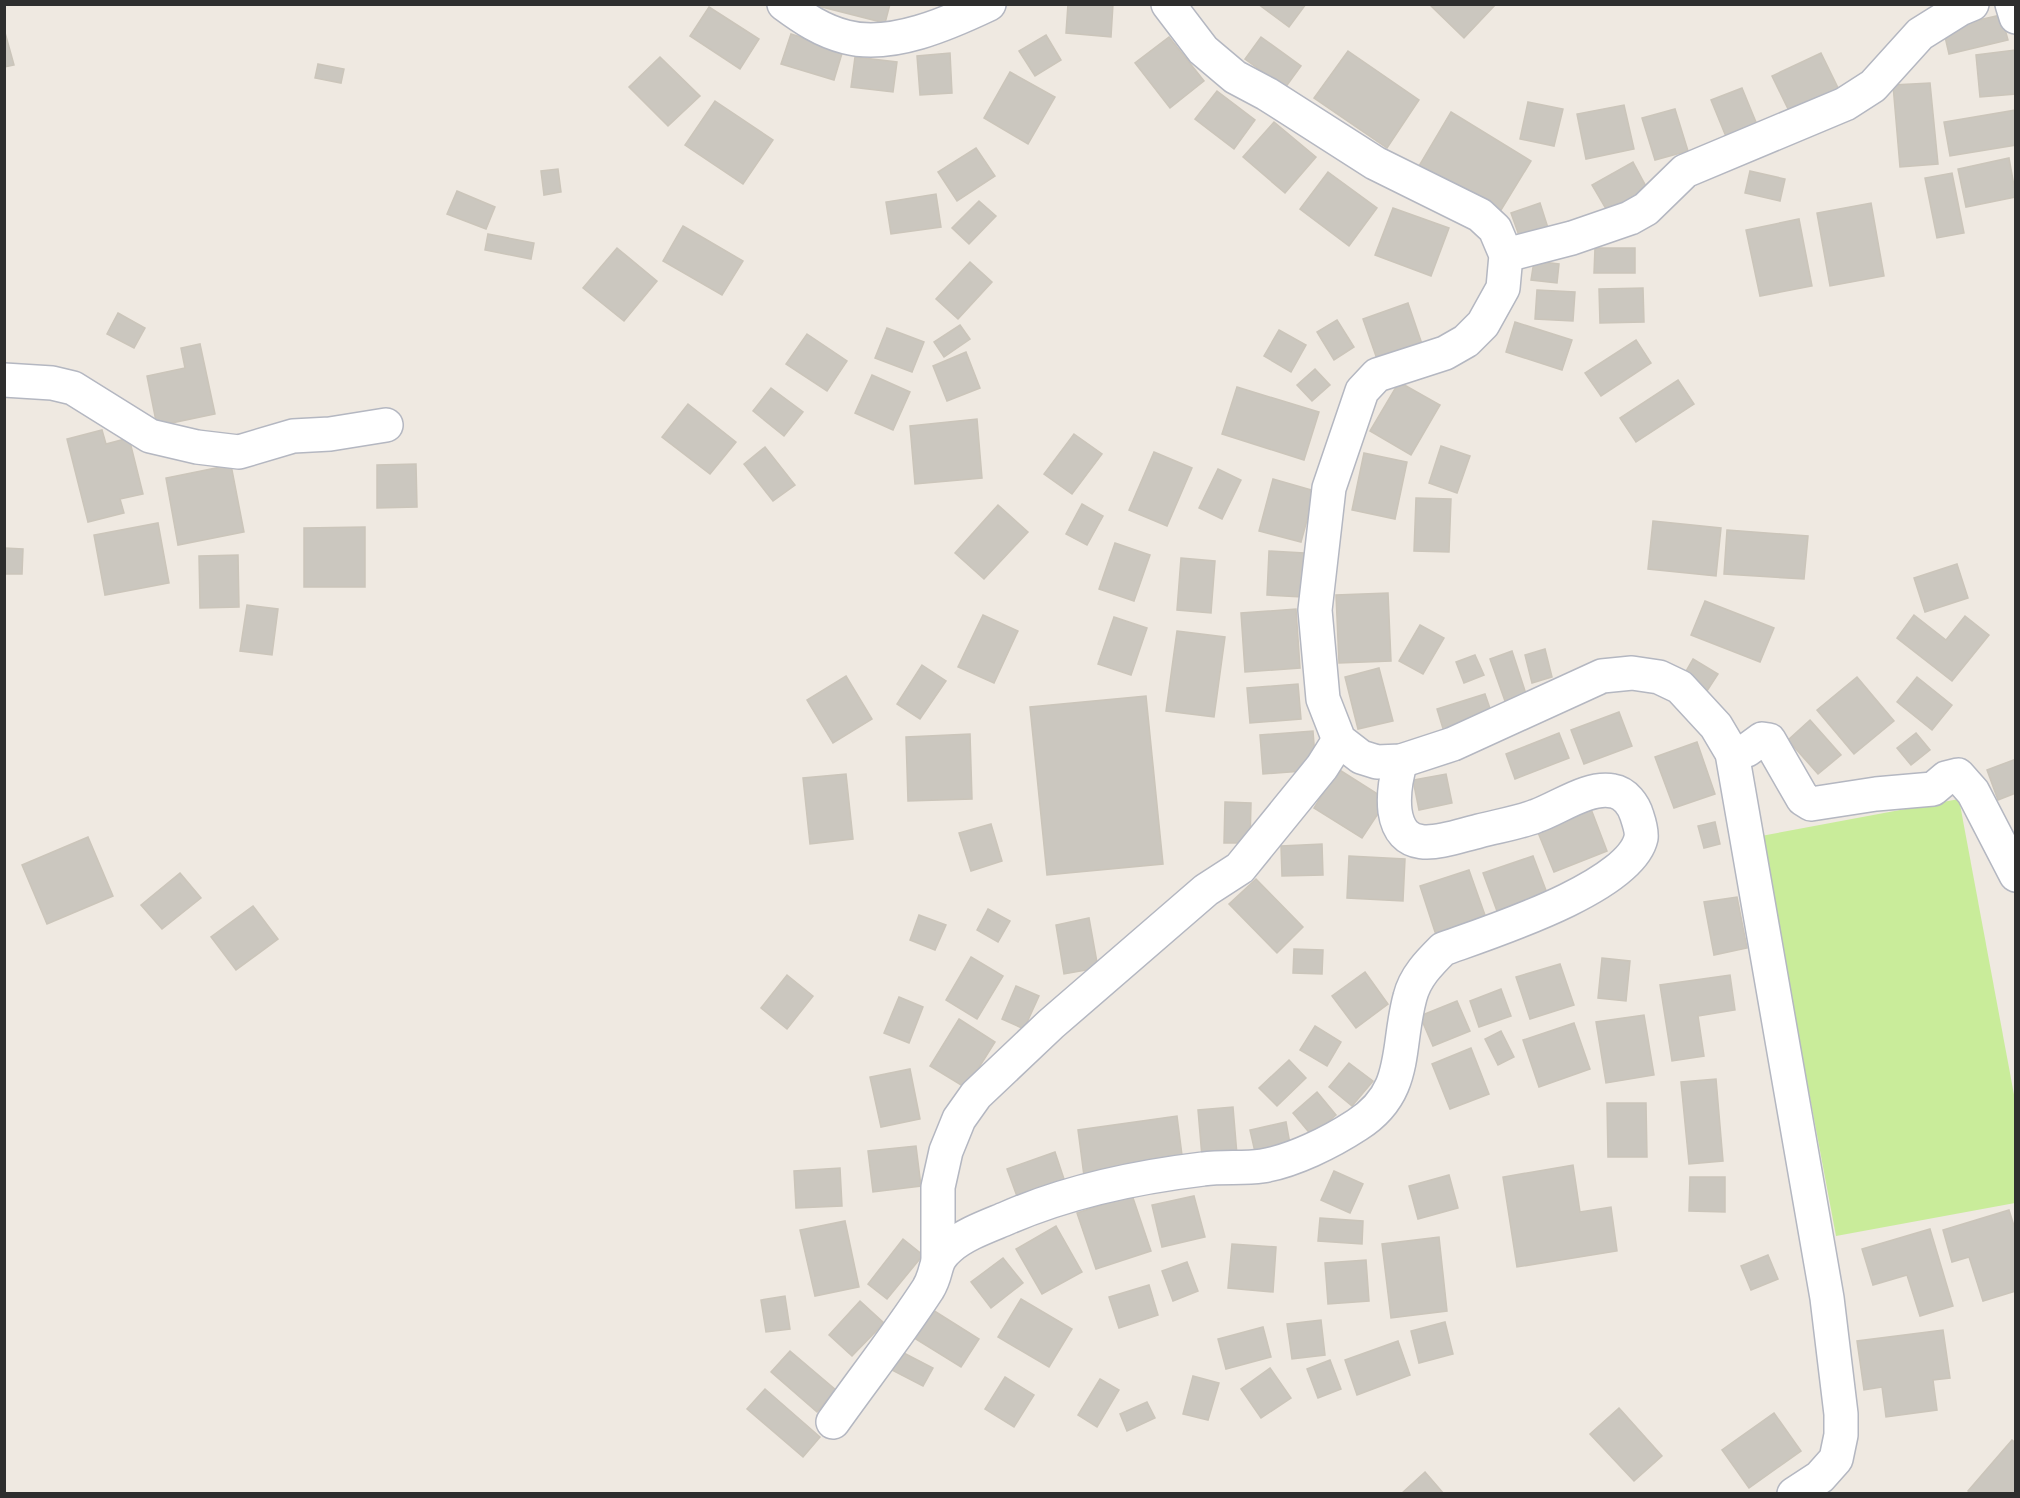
<svg xmlns="http://www.w3.org/2000/svg" width="2020" height="1498" viewBox="0 0 2020 1498" font-family="Manrope,sans-serif">
  <style>
    .pitch { fill: #c9ec9a }
    .building { fill: #cbc7bf; stroke: #cbc5ba; stroke-width: 1.5 }
    .lines { fill: none; stroke-linecap: round; stroke-linejoin: round }
    .minor-casing { stroke: #b4b7c1; stroke-width: 36 }
    .minor { stroke: #fff; stroke-width: 33 }
  </style>
  <rect width="100%" height="100%" fill="#efe9e1"/>
  <polygon class="pitch" points="1959,799 2015,1100 2015,1203 1836,1236 1761,836"/>
  <g class="building">
    <polygon points="810,4 890,4 885,23"/>
    <polygon points="1068,4 1113,4 1111,37 1066,33"/>
    <polygon points="1258,4 1306,4 1289,27"/>
    <polygon points="1429,4 1496,4 1464,38"/>
    <polygon points="709,7 759,39 740,69 690,36"/>
    <polygon points="2001,15 2008,40 1949,54 1943,28"/>
    <polygon points="4,29 14,65 4,67"/>
    <polygon points="791,34 843,50 834,80 781,64"/>
    <polygon points="1046,35 1061,60 1035,76 1019,51"/>
    <polygon points="1169,37 1204,81 1170,108 1135,63"/>
    <polygon points="1261,37 1301,66 1285,88 1245,59"/>
    <polygon points="2015,50 2016,94 1980,97 1976,55"/>
    <polygon points="1348,51 1419,100 1387,148 1314,98"/>
    <polygon points="950,53 952,93 920,95 917,56"/>
    <polygon points="1821,53 1840,92 1791,115 1772,76"/>
    <polygon points="660,57 700,96 668,126 629,87"/>
    <polygon points="855,57 897,62 893,92 851,87"/>
    <polygon points="318,64 344,69 341,83 315,78"/>
    <polygon points="1010,72 1055,97 1028,144 984,118"/>
    <polygon points="1930,83 1938,164 1900,167 1893,85"/>
    <polygon points="1742,88 1758,127 1727,139 1711,100"/>
    <polygon points="1217,91 1255,120 1234,149 1195,119"/>
    <polygon points="715,101 773,140 743,184 685,145"/>
    <polygon points="1528,102 1563,109 1554,146 1520,139"/>
    <polygon points="1624,105 1634,149 1586,159 1577,114"/>
    <polygon points="1675,109 1688,151 1655,160 1642,118"/>
    <polygon points="2016,110 2016,145 1950,156 1944,122"/>
    <polygon points="1451,112 1531,161 1498,215 1419,166"/>
    <polygon points="1274,122 1316,157 1285,193 1243,157"/>
    <polygon points="976,148 995,176 957,201 938,172"/>
    <polygon points="2009,158 2016,197 1966,207 1958,169"/>
    <polygon points="1633,162 1649,192 1609,214 1592,185"/>
    <polygon points="558,169 561,192 544,195 541,171"/>
    <polygon points="1750,171 1785,179 1780,201 1745,193"/>
    <polygon points="1328,172 1377,208 1349,246 1300,209"/>
    <polygon points="1952,173 1964,233 1937,238 1925,178"/>
    <polygon points="457,191 495,207 486,229 447,214"/>
    <polygon points="936,194 941,227 891,234 886,202"/>
    <polygon points="979,201 996,216 969,244 952,228"/>
    <polygon points="1540,203 1549,231 1521,241 1511,213"/>
    <polygon points="1871,203 1884,276 1830,286 1817,213"/>
    <polygon points="1393,208 1449,228 1431,276 1375,255"/>
    <polygon points="1799,219 1812,286 1760,296 1746,230"/>
    <polygon points="683,226 743,261 722,295 663,261"/>
    <polygon points="488,234 534,243 531,259 485,250"/>
    <polygon points="617,248 657,281 624,321 583,288"/>
    <polygon points="1595,248 1635,248 1635,273 1594,273"/>
    <polygon points="1534,261 1559,264 1557,283 1531,280"/>
    <polygon points="970,262 992,282 958,319 936,299"/>
    <polygon points="1643,288 1644,322 1600,323 1599,289"/>
    <polygon points="1537,290 1575,292 1573,321 1535,319"/>
    <polygon points="1408,303 1422,344 1377,359 1363,319"/>
    <polygon points="118,313 145,328 134,348 107,334"/>
    <polygon points="1337,320 1354,347 1334,360 1317,332"/>
    <polygon points="1515,322 1572,340 1562,370 1506,352"/>
    <polygon points="960,325 970,339 944,357 934,342"/>
    <polygon points="887,328 924,342 912,372 875,358"/>
    <polygon points="1279,330 1306,345 1291,372 1264,356"/>
    <polygon points="807,334 847,361 827,391 786,364"/>
    <polygon points="1636,340 1651,363 1601,396 1585,373"/>
    <polygon points="200,344 215,414 157,426 147,376 185,368 181,348"/>
    <polygon points="966,352 980,388 947,401 933,366"/>
    <polygon points="1315,369 1330,385 1312,401 1297,385"/>
    <polygon points="872,375 910,392 893,430 855,413"/>
    <polygon points="1678,380 1694,404 1636,442 1620,418"/>
    <polygon points="1399,382 1440,405 1411,455 1370,431"/>
    <polygon points="1237,387 1319,412 1304,460 1222,434"/>
    <polygon points="771,388 803,412 784,436 753,411"/>
    <polygon points="688,404 736,442 710,474 662,437"/>
    <polygon points="977,419 982,478 915,484 910,426"/>
    <polygon points="102,430 106,444 129,438 143,494 120,499 124,513 88,522 67,439"/>
    <polygon points="1074,434 1102,454 1072,494 1044,474"/>
    <polygon points="1441,446 1470,456 1457,493 1429,483"/>
    <polygon points="765,447 795,485 773,501 744,464"/>
    <polygon points="1154,452 1192,468 1167,526 1129,510"/>
    <polygon points="1364,453 1407,462 1395,519 1352,510"/>
    <polygon points="416,464 417,507 377,508 377,465"/>
    <polygon points="231,465 244,532 178,545 166,478"/>
    <polygon points="1218,469 1241,480 1222,519 1199,508"/>
    <polygon points="1273,479 1315,491 1301,542 1259,531"/>
    <polygon points="1416,498 1451,499 1449,552 1414,551"/>
    <polygon points="1082,504 1103,516 1087,545 1066,534"/>
    <polygon points="998,505 1028,532 984,579 955,553"/>
    <polygon points="1653,521 1721,528 1716,576 1648,569"/>
    <polygon points="158,523 169,583 105,595 94,535"/>
    <polygon points="365,527 365,587 304,587 304,528"/>
    <polygon points="1727,530 1808,536 1804,579 1724,574"/>
    <polygon points="1115,543 1150,555 1134,601 1099,589"/>
    <polygon points="4,548 23,549 22,574 4,574"/>
    <polygon points="1269,551 1304,553 1302,597 1267,595"/>
    <polygon points="238,555 239,607 200,608 199,556"/>
    <polygon points="1181,558 1215,561 1211,613 1177,610"/>
    <polygon points="1957,564 1968,598 1925,612 1914,578"/>
    <polygon points="1388,593 1391,661 1339,663 1336,595"/>
    <polygon points="1705,601 1774,628 1760,662 1691,635"/>
    <polygon points="247,605 278,609 272,655 240,651"/>
    <polygon points="1296,609 1300,668 1245,672 1241,613"/>
    <polygon points="983,615 1018,631 994,683 958,667"/>
    <polygon points="1914,615 1946,640 1965,616 1989,635 1952,681 1897,638"/>
    <polygon points="1114,617 1147,628 1131,675 1098,664"/>
    <polygon points="1420,625 1444,638 1423,674 1399,661"/>
    <polygon points="1177,631 1225,637 1214,717 1166,711"/>
    <polygon points="1545,649 1552,677 1532,683 1525,655"/>
    <polygon points="1512,651 1526,694 1505,701 1490,659"/>
    <polygon points="1475,655 1484,675 1464,683 1456,662"/>
    <polygon points="1693,659 1718,674 1705,694 1681,680"/>
    <polygon points="922,665 946,681 920,719 897,704"/>
    <polygon points="1379,668 1393,721 1358,729 1345,677"/>
    <polygon points="846,676 872,719 833,743 807,700"/>
    <polygon points="1857,677 1894,721 1854,754 1817,710"/>
    <polygon points="1917,677 1952,705 1932,730 1897,702"/>
    <polygon points="1298,684 1301,719 1250,723 1247,688"/>
    <polygon points="1485,694 1494,720 1445,735 1437,709"/>
    <polygon points="1146,696 1163,864 1047,875 1030,707"/>
    <polygon points="1619,712 1632,746 1584,764 1571,730"/>
    <polygon points="1810,720 1841,755 1818,774 1788,740"/>
    <polygon points="1313,731 1316,770 1263,774 1260,735"/>
    <polygon points="1559,733 1569,758 1515,779 1506,754"/>
    <polygon points="1916,733 1930,750 1911,765 1897,748"/>
    <polygon points="970,734 972,799 908,801 906,737"/>
    <polygon points="1697,742 1715,794 1674,808 1655,757"/>
    <polygon points="2016,759 2016,793 1998,800 1987,770"/>
    <polygon points="1338,769 1387,800 1362,838 1314,808"/>
    <polygon points="846,774 853,839 810,844 803,778"/>
    <polygon points="1446,774 1452,803 1419,810 1413,780"/>
    <polygon points="1225,802 1251,803 1250,843 1224,843"/>
    <polygon points="1591,809 1607,851 1554,872 1537,830"/>
    <polygon points="1715,822 1720,844 1704,848 1698,826"/>
    <polygon points="991,824 1002,861 971,871 959,833"/>
    <polygon points="88,837 113,896 47,924 22,865"/>
    <polygon points="1322,844 1323,875 1282,876 1281,846"/>
    <polygon points="1349,856 1405,859 1403,901 1347,898"/>
    <polygon points="1533,856 1547,893 1497,911 1483,873"/>
    <polygon points="1469,870 1486,918 1436,935 1420,886"/>
    <polygon points="180,873 201,898 162,929 141,905"/>
    <polygon points="1256,879 1303,927 1277,953 1229,904"/>
    <polygon points="1737,897 1747,948 1714,955 1704,902"/>
    <polygon points="253,906 278,939 236,970 211,937"/>
    <polygon points="988,909 1010,921 998,942 977,930"/>
    <polygon points="919,915 946,925 935,950 910,940"/>
    <polygon points="1089,918 1098,968 1064,974 1056,925"/>
    <polygon points="1294,949 1323,950 1322,974 1293,973"/>
    <polygon points="971,957 1003,976 977,1019 946,1000"/>
    <polygon points="1602,958 1630,961 1626,1001 1598,998"/>
    <polygon points="1560,964 1574,1005 1530,1019 1516,977"/>
    <polygon points="1365,972 1388,1004 1356,1028 1332,996"/>
    <polygon points="787,975 813,996 787,1029 761,1008"/>
    <polygon points="1730,975 1735,1010 1698,1016 1704,1056 1672,1061 1660,985"/>
    <polygon points="1016,986 1039,996 1024,1029 1002,1019"/>
    <polygon points="1501,989 1511,1016 1479,1027 1470,1001"/>
    <polygon points="899,997 923,1007 909,1043 884,1033"/>
    <polygon points="1457,1001 1470,1031 1433,1046 1420,1016"/>
    <polygon points="1644,1015 1654,1075 1606,1083 1596,1022"/>
    <polygon points="959,1019 995,1042 966,1088 930,1066"/>
    <polygon points="1574,1023 1590,1069 1539,1087 1523,1040"/>
    <polygon points="1315,1026 1341,1042 1327,1066 1300,1050"/>
    <polygon points="1501,1031 1514,1057 1498,1065 1485,1039"/>
    <polygon points="1471,1048 1489,1094 1450,1109 1432,1064"/>
    <polygon points="1289,1060 1306,1078 1277,1106 1259,1088"/>
    <polygon points="1349,1063 1373,1081 1352,1106 1329,1087"/>
    <polygon points="910,1069 920,1119 881,1127 870,1077"/>
    <polygon points="1716,1079 1723,1161 1689,1164 1681,1082"/>
    <polygon points="1317,1092 1336,1115 1312,1136 1293,1113"/>
    <polygon points="1607,1103 1646,1103 1647,1157 1608,1157"/>
    <polygon points="1233,1107 1237,1155 1202,1157 1198,1110"/>
    <polygon points="1177,1116 1183,1163 1084,1176 1078,1130"/>
    <polygon points="1286,1122 1290,1144 1255,1152 1250,1130"/>
    <polygon points="916,1146 921,1186 873,1192 868,1151"/>
    <polygon points="1055,1152 1065,1182 1018,1199 1007,1169"/>
    <polygon points="1573,1165 1580,1212 1611,1207 1617,1251 1517,1267 1503,1177"/>
    <polygon points="840,1168 842,1206 796,1208 794,1171"/>
    <polygon points="1334,1171 1363,1184 1350,1213 1321,1200"/>
    <polygon points="1449,1175 1458,1208 1418,1219 1409,1186"/>
    <polygon points="1690,1177 1725,1177 1725,1212 1689,1211"/>
    <polygon points="1132,1195 1151,1251 1096,1269 1077,1213"/>
    <polygon points="1194,1196 1205,1237 1162,1247 1152,1205"/>
    <polygon points="2009,1210 2016,1232 2016,1291 1983,1301 1969,1257 1952,1262 1943,1230"/>
    <polygon points="1320,1218 1363,1221 1362,1244 1318,1241"/>
    <polygon points="845,1221 859,1287 815,1296 800,1230"/>
    <polygon points="1056,1226 1082,1272 1042,1294 1016,1249"/>
    <polygon points="1930,1229 1953,1306 1920,1316 1907,1275 1873,1285 1862,1249"/>
    <polygon points="1439,1237 1447,1311 1391,1318 1382,1244"/>
    <polygon points="903,1239 923,1255 887,1299 868,1284"/>
    <polygon points="1232,1244 1276,1247 1273,1292 1228,1288"/>
    <polygon points="1768,1255 1778,1279 1751,1290 1741,1266"/>
    <polygon points="1003,1258 1023,1283 991,1308 971,1282"/>
    <polygon points="1366,1260 1369,1301 1328,1304 1325,1263"/>
    <polygon points="1187,1262 1198,1291 1173,1301 1162,1271"/>
    <polygon points="1149,1285 1158,1315 1119,1328 1109,1297"/>
    <polygon points="785,1296 790,1329 766,1332 761,1300"/>
    <polygon points="1021,1299 1072,1329 1049,1367 998,1337"/>
    <polygon points="860,1301 884,1323 852,1356 829,1335"/>
    <polygon points="928,1307 979,1339 961,1367 911,1336"/>
    <polygon points="1321,1320 1325,1355 1292,1359 1287,1324"/>
    <polygon points="1445,1322 1453,1354 1419,1363 1411,1331"/>
    <polygon points="1263,1327 1271,1357 1226,1369 1218,1339"/>
    <polygon points="1943,1330 1950,1378 1933,1380 1937,1410 1886,1417 1882,1387 1864,1390 1857,1341"/>
    <polygon points="1398,1341 1410,1375 1357,1395 1345,1360"/>
    <polygon points="898,1350 933,1368 923,1386 888,1368"/>
    <polygon points="790,1351 836,1390 817,1412 771,1372"/>
    <polygon points="1330,1360 1341,1389 1318,1398 1307,1369"/>
    <polygon points="1270,1368 1291,1398 1261,1418 1241,1389"/>
    <polygon points="1193,1376 1219,1383 1208,1420 1183,1414"/>
    <polygon points="1005,1377 1034,1395 1014,1427 985,1409"/>
    <polygon points="1100,1379 1119,1390 1097,1427 1078,1415"/>
    <polygon points="765,1389 820,1437 803,1457 747,1409"/>
    <polygon points="1147,1402 1155,1418 1127,1431 1120,1414"/>
    <polygon points="1619,1408 1662,1456 1634,1481 1590,1434"/>
    <polygon points="1774,1413 1801,1451 1749,1488 1722,1450"/>
    <polygon points="2012,1440 2016,1443 2016,1494 1971,1494 1968,1491"/>
    <polygon points="1425,1472 1444,1494 1401,1494"/>
  </g>
  <g class="lines">
    <g class="minor-casing">
      <g id="minor">
        <path d="M 784,4 C 803,18 822,31 846,37 C 891,49 949,23 989,4"/>
        <polyline points="1168,4 1203,50 1235,77 1267,94 1375,163 1480,215 1495,229 1506,255 1503,288 1483,324 1466,341 1445,353 1377,375 1362,391 1329,488 1315,610 1323,699 1339,740 1361,757 1377,762 1401,761 1453,744 1602,676 1632,673 1659,677 1680,687 1716,726 1732,753 1827,1298 1841,1414 1841,1435 1836,1459 1820,1477 1794,1494"/>
        <polyline points="2012,4 2016,17"/>
        <polyline points="1506,255 1572,238 1630,218 1646,209 1685,171 1845,104 1873,86 1920,34 1960,9 1972,4"/>
        <polyline points="4,380 52,383 73,388 150,436 197,447 239,452 293,436 330,434 386,425"/>
        <polyline points="1732,753 1747,750 1762,739 1769,740 1803,799 1811,804 1876,794 1933,789 1946,778 1958,775 1973,792 2016,875"/>
        <polyline points="938,1259 938,1187 946,1151 959,1119 976,1095 1051,1024 1206,890 1240,868 1322,767 1339,740"/>
        <path d="M 833,1422 C 865,1377 898,1335 928,1289 C 939,1271 932,1262 950,1247 C 965,1234 988,1226 1007,1218 C 1069,1191 1136,1177 1203,1169 C 1223,1166 1243,1169 1262,1166 C 1293,1161 1331,1142 1357,1125 C 1409,1092 1396,1048 1410,997 C 1415,977 1429,963 1443,949 C 1487,933 1630,888 1641,838 C 1642,832 1639,822 1637,816 C 1634,805 1625,793 1613,791 C 1588,786 1559,808 1536,816 C 1518,823 1498,826 1479,831 C 1446,839 1402,859 1395,811 C 1393,794 1396,777 1401,761"/>
      </g>
    </g>
    <use href="#minor" class="minor"/>
  </g>
  <rect width="2020" height="1498" fill="none" stroke="#2e2e2e" stroke-width="12"/>
</svg>
